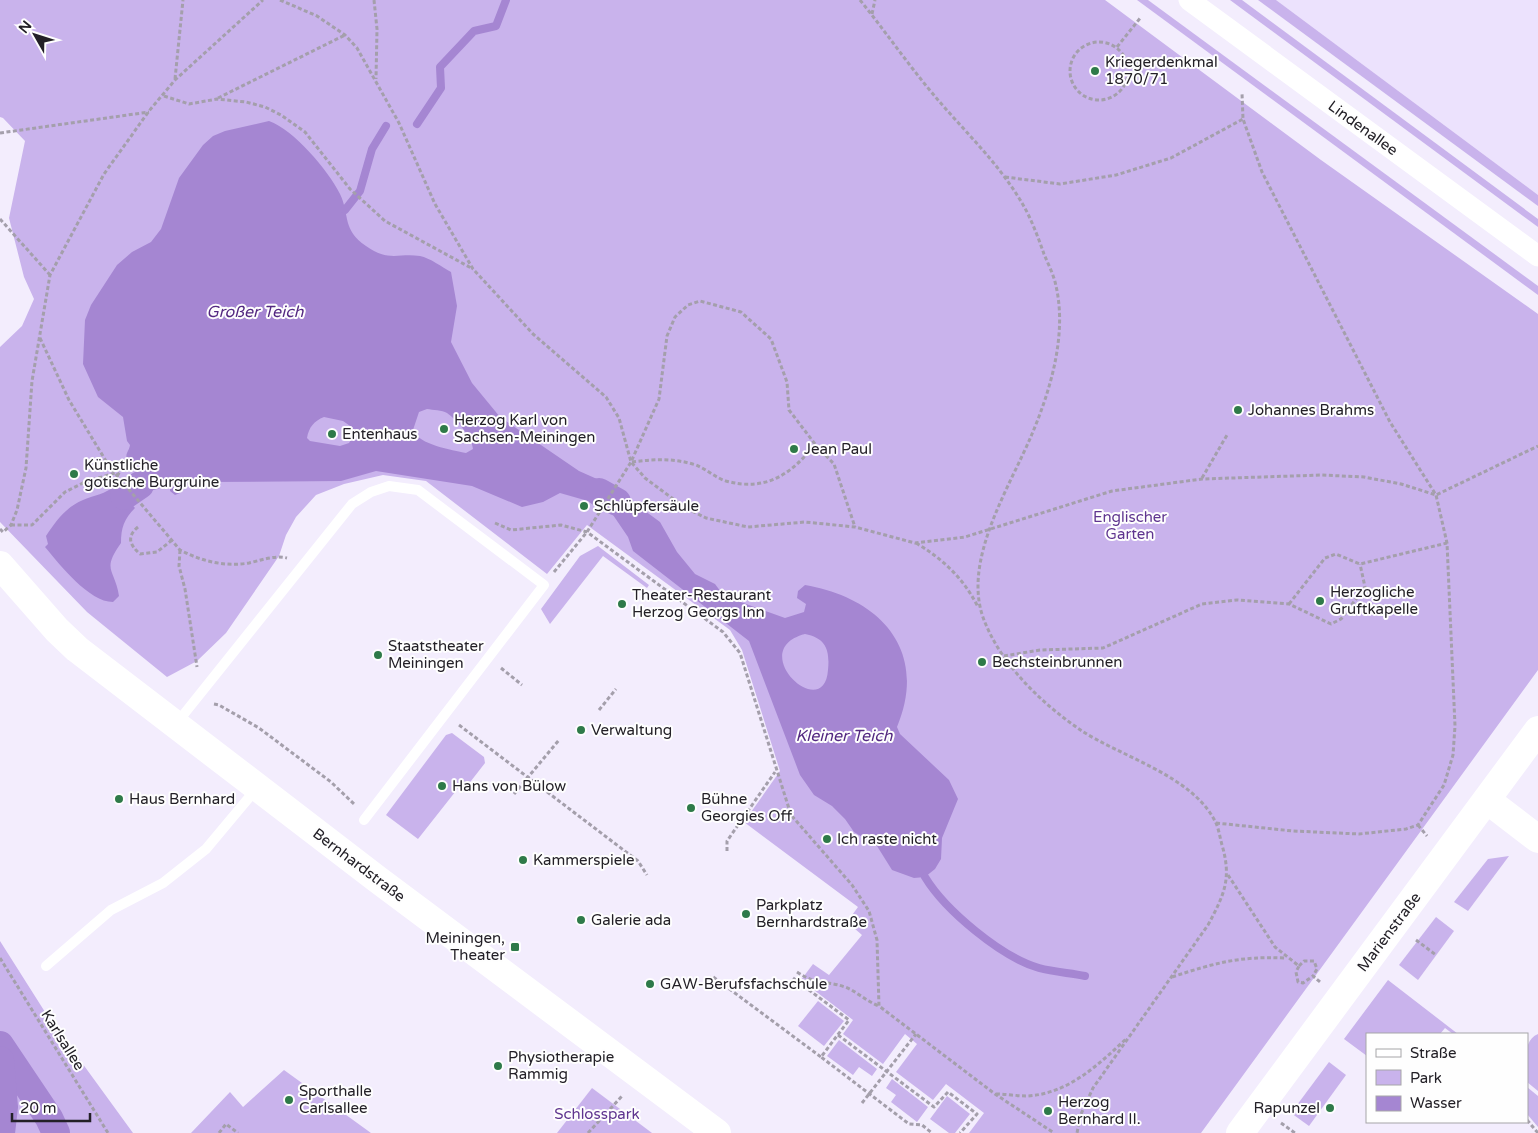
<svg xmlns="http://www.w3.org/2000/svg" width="1538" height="1133" viewBox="0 0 1538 1133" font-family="'Varela Round',sans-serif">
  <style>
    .built { fill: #ece2fd }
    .green { fill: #c9b3ec }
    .water { fill: #a586d2; fill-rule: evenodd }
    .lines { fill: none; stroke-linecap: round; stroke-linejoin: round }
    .stream { stroke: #a586d2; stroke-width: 8 }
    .canal { stroke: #a586d2; stroke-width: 28 }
    .path { stroke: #a49fab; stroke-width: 3; stroke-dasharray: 4 2.5; stroke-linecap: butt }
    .lane { stroke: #fff; stroke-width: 10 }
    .street { stroke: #fff; stroke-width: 21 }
    .secondary { stroke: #fff; stroke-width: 28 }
    .poi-dot { fill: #2e7a49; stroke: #fefefe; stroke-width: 2 }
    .labels { text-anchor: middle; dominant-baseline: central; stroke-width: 4; stroke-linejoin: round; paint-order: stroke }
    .poi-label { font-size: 15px; fill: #232027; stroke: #fefefe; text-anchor: start }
    .street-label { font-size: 15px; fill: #232027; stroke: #fefefe }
    .park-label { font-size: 15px; fill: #5f358f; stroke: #fefefe }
    .water-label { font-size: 16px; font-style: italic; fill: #532881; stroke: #fefefe }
  </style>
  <rect width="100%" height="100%" fill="#f3edfd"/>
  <polygon class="built" points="1276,0 1538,0 1538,195"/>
  <g class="green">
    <polygon points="0,0 1105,0 1321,160 1538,314 1538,670 1201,1133 969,1133 984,1113 946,1084 933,1100 896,1072 917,1044 905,1034 883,1064 843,1034 853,1020 801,980 813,964 829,975 862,935 847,922 858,907 744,822 780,771 742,650 730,630 587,525 547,574 426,481 383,475 344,484 316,495 296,517 286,535 279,556 226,633 197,661 167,677 87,612 0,522 0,347 22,326 34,299 24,277 9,218 25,141 3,118 0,117"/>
    <polygon points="1137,0 1148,0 1538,286 1538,295"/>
    <polygon points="1230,0 1242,0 1538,219 1538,227"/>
    <polygon points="1258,0 1276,0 1538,195 1538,206"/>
    <polygon points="598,546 649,585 647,588 603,556 550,624 541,609 580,556"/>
    <polygon points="452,733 484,757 485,763 464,790 459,787 418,839 386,815 446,735"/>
    <polygon points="1509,856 1468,911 1454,902 1488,859"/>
    <polygon points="1436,917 1454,931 1418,980 1399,965"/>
    <polygon points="0,941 45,1012 133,1133 0,1133"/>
    <polygon points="1388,980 1458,1034 1453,1034 1445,1028 1440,1034 1367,1034 1367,1056 1344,1039"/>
    <polygon points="818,1001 844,1021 824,1046 798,1026"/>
    <path d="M 1538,1034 L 1538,1091 L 1527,1082 C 1527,1067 1521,1041 1538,1034 Z"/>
    <polygon points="839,1040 877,1069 872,1076 859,1067 853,1075 827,1056"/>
    <polygon points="1329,1062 1346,1075 1309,1126 1291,1113"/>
    <polygon points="284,1070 371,1133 191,1133 230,1092 243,1107"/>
    <polygon points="892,1079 928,1107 917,1122 891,1102 896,1095 886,1088"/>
    <polygon points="1527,1087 1538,1096 1538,1127 1527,1114"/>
    <polygon points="592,1088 652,1133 557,1133"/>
    <polygon points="947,1096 970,1114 955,1133 949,1133 930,1119"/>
  </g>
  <g class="water">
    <path d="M 269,121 C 294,130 328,170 340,194 C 350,215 342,230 366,246 C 388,262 398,253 420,256 C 430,258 442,267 451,272 L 457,306 L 451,342 L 472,383 L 500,417 L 579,471 L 606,483 L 595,503 L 560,493 L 543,502 L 522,507 L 472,486 L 376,471 L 341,481 L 205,482 L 188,485 L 180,493 L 175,495 L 170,491 L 170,485 L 147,492 L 134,479 L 140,468 L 139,464 L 129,462 C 123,455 129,452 130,445 L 127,441 L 123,417 L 98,397 L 83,364 L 85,320 L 91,305 L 117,265 L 132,252 L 151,242 L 161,229 L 179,178 L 203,145 L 213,136 L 225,131 ZM 427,409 C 433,410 442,410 447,413 C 457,420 472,437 473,449 L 466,453 C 452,450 419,445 413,430 L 419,412 ZM 324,417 L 343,421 L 353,428 L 353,436 L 349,443 L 340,446 L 310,441 L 307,438 C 309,427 314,421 324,417 Z"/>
    <path d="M 115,486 L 135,508 C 124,519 121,528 121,543 C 101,571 115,569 119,596 L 113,602 C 89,602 60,565 45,547 L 48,544 L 46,536 C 56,521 66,507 83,500 C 95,495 105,494 115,486 Z"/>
    <path d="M 622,494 L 660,522 L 677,552 L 695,574 L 715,584 L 724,596 L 785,618 L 804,612 L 806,604 L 797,598 L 798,591 L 805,585 C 880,598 929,650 897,727 L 900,734 L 949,780 L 958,799 L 942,838 L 941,859 L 935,869 L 925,877 L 914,878 L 892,870 L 877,846 L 854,832 L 845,819 L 832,806 L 814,795 L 800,775 L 749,641 L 633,551 L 628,537 L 611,512 ZM 805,634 C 826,638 830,650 828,670 C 824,725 744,650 805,634 Z"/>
  </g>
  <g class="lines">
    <g class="stream">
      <polyline points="417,124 441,88 440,67 474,31 496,26 506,0"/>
      <polyline points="345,210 360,191 372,149 386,126"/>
      <path d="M 925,877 C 945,910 1001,957 1039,968 C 1054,972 1070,973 1085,976"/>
    </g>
    <g class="canal">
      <polyline points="599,492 617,502"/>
      <polyline points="124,496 140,485"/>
      <polyline points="0,1045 49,1118 56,1133"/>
      <polyline points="0,1060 4,1107 1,1133"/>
    </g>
    <g class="path">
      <polyline points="280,0 317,16 345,35 357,48 399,123 435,204 473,269 533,334 606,397 619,418 631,462 645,478 684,507 706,518 748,527 805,522 855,527 915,543 965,537 1112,491 1202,479 1322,475 1364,477 1401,484 1436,495 1538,446"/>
      <polyline points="374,0 377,29 376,79"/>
      <path d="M 860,0 C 885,31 907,63 933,94 C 962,129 998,162 1022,203 C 1031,218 1038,237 1044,254 C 1048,264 1054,275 1056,286 C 1067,334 1051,389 1032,434 C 1010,487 961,561 984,620 C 1001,664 1040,702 1079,729 C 1120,757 1193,775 1216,823 C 1219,830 1220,838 1222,845 C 1232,879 1224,895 1208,925 L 1093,1088 L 1081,1114 L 1077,1133"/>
      <polyline points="872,14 875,0"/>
      <circle cx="1099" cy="71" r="29"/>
      <polyline points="1117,47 1141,17"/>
      <polyline points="175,79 183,0"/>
      <polyline points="164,96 189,104 217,99 246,102 265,107 281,115 305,132 350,189 385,221 473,269"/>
      <polyline points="218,98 345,35"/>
      <polyline points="0,133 149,112"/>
      <polyline points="1005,177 1060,184 1116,175 1171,158 1243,119"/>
      <polyline points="0,219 50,275"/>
      <path d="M 40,338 L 69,400 L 109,466 L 180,550 C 201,561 224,567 249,563 C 262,560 274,555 287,558"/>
      <path d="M 632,462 C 654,459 674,458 696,465 C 706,469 716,478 726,481 C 766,492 792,474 815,444"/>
      <polyline points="117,476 122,469 119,460"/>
      <polyline points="1202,478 1227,435"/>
      <polyline points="495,523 511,530 561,525 587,532 723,632 740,653 791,815 852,885 869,911 877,940 879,1006 995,1094 1054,1133"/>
      <polyline points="11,525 32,525 65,492 85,482 115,473"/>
      <path d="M 138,527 C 126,537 130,545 140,554 L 157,552 L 172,540"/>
      <polyline points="0,529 3,532 11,525 17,510 26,468 32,381 50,275 104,174 149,111 175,80 263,0"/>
      <path d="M 916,543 C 943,559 964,579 978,607"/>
      <polyline points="180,550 179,566 185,589 197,667"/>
      <polyline points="554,572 587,532 631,462 659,399 667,336 675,317 688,305 700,301 741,312 771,339 787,382 789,410 815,444 834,464 855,527"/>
      <polyline points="1289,604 1325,558 1336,554 1360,564 1447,543"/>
      <polyline points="1004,656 1040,650 1103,648 1202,604 1237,600 1289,604 1331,624 1341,619 1365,587 1360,564"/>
      <polyline points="501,668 522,685"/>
      <polyline points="214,704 219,705 259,728 331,782 354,804"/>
      <polyline points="599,710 616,689"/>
      <polyline points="459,725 638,861 647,875"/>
      <polyline points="514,794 559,740"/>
      <polyline points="1216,823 1293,831 1359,834 1406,829 1418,825 1444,785 1453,755 1455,726 1447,543 1436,495 1390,422 1262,172 1243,119 1242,93"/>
      <polyline points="1418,825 1427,836"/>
      <polyline points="727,851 727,841 775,772"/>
      <polyline points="1228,875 1275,947 1299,966 1296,972 1298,982 1303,983 1313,976 1320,982"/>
      <polyline points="1416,940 1436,955"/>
      <polyline points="0,958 108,1133"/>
      <polyline points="1299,966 1304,961 1314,961 1317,969 1313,976"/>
      <path d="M 797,972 C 818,986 825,980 845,987 C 856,991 866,1001 879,1006"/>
      <path d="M 1172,977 C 1215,963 1239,956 1285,958"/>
      <polyline points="793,978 849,1020 821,1057 909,1124 922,1125 932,1133"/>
      <polyline points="705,985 712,976 821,1057"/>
      <polyline points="838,1035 934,1107 948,1092 977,1114 960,1133"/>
      <path d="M 996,1094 C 1006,1094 1017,1096 1027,1096 C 1068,1094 1098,1065 1126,1039"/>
      <polyline points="862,1103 916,1034"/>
      <polyline points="1527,1120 1538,1133"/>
      <polyline points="1281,1123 1295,1133"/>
      <polyline points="219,1133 226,1124 238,1133"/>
      <polyline points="588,1133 623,1095"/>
    </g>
    <g class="lane">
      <polyline points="176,724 352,504 371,492 389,486 418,490 544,585 364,820"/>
      <polyline points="46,966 111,910 163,883 206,849 257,788"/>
    </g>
    <polyline class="street" points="1189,0 1538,256"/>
    <g class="secondary">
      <polyline points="0,565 57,630 77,649 377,879 717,1133"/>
      <polyline points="1487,800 1538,839"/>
      <polyline points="1240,1133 1538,730"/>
    </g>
  </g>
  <g class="poi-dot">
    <circle cx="1095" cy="71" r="5"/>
    <circle cx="1238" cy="410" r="5"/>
    <circle cx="444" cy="429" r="5"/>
    <circle cx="332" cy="434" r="5"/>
    <circle cx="794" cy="449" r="5"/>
    <circle cx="74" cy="474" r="5"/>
    <circle cx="584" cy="506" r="5"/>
    <circle cx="1320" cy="601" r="5"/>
    <circle cx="622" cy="604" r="5"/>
    <circle cx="378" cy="655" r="5"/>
    <circle cx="982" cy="662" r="5"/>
    <circle cx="581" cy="730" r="5"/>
    <circle cx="442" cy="786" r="5"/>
    <circle cx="119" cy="799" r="5"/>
    <circle cx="691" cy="808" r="5"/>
    <circle cx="827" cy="839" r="5"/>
    <circle cx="523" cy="860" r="5"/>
    <circle cx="746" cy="914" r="5"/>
    <circle cx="581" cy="920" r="5"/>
    <rect x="510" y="942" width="10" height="10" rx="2.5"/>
    <circle cx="650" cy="984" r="5"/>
    <circle cx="498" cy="1066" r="5"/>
    <circle cx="289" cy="1100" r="5"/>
    <circle cx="1330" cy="1108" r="5"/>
    <circle cx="1048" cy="1111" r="5"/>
  </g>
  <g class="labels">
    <g class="poi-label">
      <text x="1105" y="62">Kriegerdenkmal<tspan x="1105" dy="17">1870/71</tspan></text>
      <text x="1248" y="410">Johannes Brahms</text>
      <text x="454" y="420">Herzog Karl von<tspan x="454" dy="17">Sachsen-Meiningen</tspan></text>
      <text x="342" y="434">Entenhaus</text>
      <text x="804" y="449">Jean Paul</text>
      <text x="84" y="465">Künstliche<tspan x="84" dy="17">gotische Burgruine</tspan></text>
      <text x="594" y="506">Schlüpfersäule</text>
      <text x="1330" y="592">Herzogliche<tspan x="1330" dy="17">Gruftkapelle</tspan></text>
      <text x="632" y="595">Theater-Restaurant<tspan x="632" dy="17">Herzog Georgs Inn</tspan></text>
      <text x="388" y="646">Staatstheater<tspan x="388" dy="17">Meiningen</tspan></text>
      <text x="992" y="662">Bechsteinbrunnen</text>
      <text x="591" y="730">Verwaltung</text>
      <text x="452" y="786">Hans von Bülow</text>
      <text x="129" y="799">Haus Bernhard</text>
      <text x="701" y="799">Bühne<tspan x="701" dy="17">Georgies Off</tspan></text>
      <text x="837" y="839">Ich raste nicht</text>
      <text x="533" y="860">Kammerspiele</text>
      <text x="756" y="905">Parkplatz<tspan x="756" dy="17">Bernhardstraße</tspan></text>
      <text x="591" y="920">Galerie ada</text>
      <text x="505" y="938" text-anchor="end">Meiningen,<tspan x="505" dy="17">Theater</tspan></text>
      <text x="660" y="984">GAW-Berufsfachschule</text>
      <text x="508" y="1057">Physiotherapie<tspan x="508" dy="17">Rammig</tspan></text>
      <text x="299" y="1091">Sporthalle<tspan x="299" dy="17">Carlsallee</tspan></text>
      <text x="1058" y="1102">Herzog<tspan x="1058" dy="17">Bernhard II.</tspan></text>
      <text x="1320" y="1108" text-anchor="end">Rapunzel</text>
    </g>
    <g class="street-label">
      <text transform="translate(1363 128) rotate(36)">Lindenallee</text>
      <text transform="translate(359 865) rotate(37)">Bernhardstraße</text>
      <text transform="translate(1389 932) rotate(-53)">Marienstraße</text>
      <text transform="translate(63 1040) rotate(58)">Karlsallee</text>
    </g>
    <g class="park-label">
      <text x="1130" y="517">Englischer<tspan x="1130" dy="17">Garten</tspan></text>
      <text x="597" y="1114">Schlosspark</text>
    </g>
    <g class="water-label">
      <text x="255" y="312">Großer Teich</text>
      <text x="844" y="736">Kleiner Teich</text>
    </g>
  </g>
  <rect x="1366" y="1033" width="162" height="90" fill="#fefefe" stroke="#a6a5a8"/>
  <rect x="1376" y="1049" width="25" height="8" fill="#ffffff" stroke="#a6a5a8"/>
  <text x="1410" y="1058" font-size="15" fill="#232027">Straße</text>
  <rect x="1376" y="1070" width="25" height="15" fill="#c9b3ec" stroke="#a6a5a8"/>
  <text x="1410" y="1083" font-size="15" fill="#232027">Park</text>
  <rect x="1376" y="1096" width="25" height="15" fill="#a586d2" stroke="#a6a5a8"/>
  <text x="1410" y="1108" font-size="15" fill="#232027">Wasser</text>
  <g transform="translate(35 35) rotate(309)" stroke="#fefefe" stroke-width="4" paint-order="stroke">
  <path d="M0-4L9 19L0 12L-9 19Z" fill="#232027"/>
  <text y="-8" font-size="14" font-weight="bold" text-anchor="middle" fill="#232027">N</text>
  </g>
  <path d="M12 1113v8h78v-8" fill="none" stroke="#232027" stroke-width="2.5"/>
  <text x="20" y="1113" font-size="15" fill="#232027" stroke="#fefefe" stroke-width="4" paint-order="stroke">20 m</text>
</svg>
